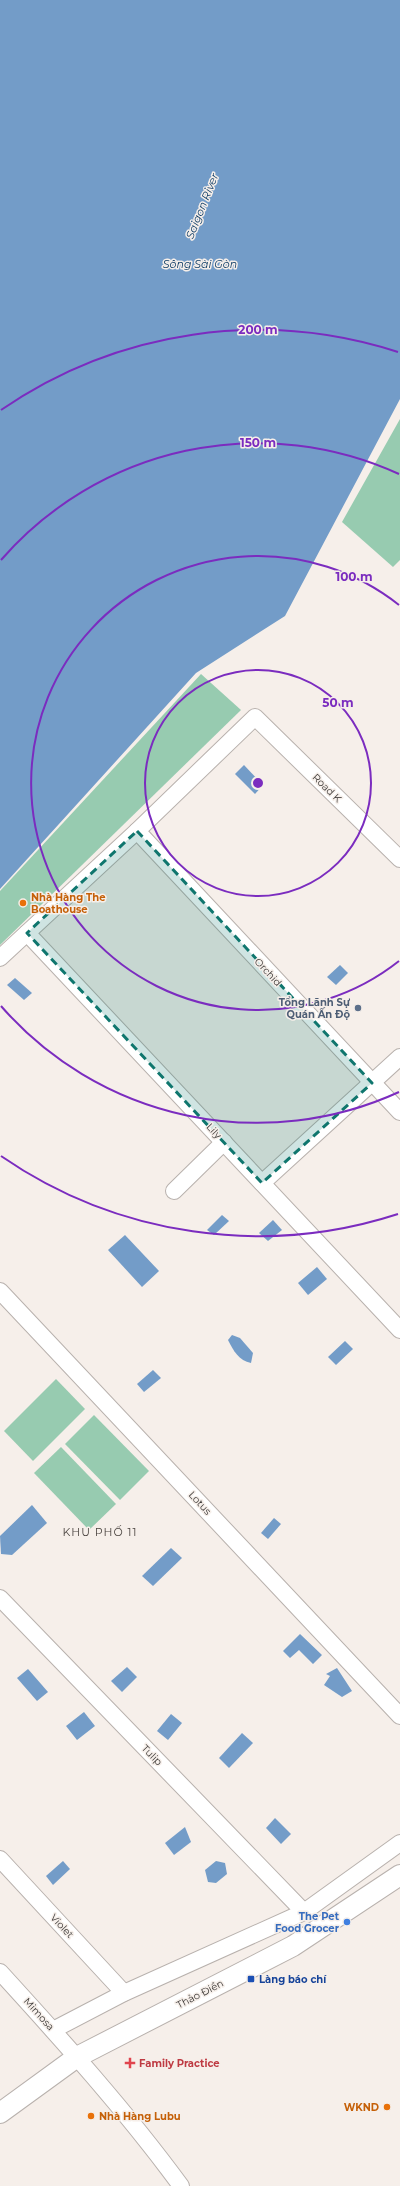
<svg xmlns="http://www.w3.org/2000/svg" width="400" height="2186" viewBox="0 0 400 2186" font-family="Montserrat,sans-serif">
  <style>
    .green { fill: #97cbb0 }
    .water { fill: #739cc8 }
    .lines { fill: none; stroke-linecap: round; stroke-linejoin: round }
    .minor-casing { stroke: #b8b1ad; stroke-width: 18 }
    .major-casing { stroke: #b8b1ad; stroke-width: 22 }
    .minor { stroke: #fff; stroke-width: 16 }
    .major { stroke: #fff; stroke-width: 20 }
    .marked { fill: #0f766e; fill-opacity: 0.2; stroke: #0f766e; stroke-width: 3; stroke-dasharray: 8 5; stroke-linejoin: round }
    .ring { fill: none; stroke: #7b2cbf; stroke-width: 2 }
    .food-dot { fill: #e8710a; stroke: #f6efea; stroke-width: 1.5 }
    .service-dot { fill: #5c6f8a; stroke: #f6efea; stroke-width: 1.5 }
    .shop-dot { fill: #3f7fe0; stroke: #f6efea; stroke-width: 1.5 }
    .transit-dot { fill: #1a4fb4; stroke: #f6efea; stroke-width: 1.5 }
    .health-dot { fill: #e0444e; stroke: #f6efea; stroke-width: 1.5 }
    .labels { text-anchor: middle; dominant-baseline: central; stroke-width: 3; stroke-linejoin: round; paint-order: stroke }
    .street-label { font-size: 10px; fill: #3c3937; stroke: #f6efea }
    .food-label { font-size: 10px; font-weight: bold; fill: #c56008; stroke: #f6efea; text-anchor: start }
    .service-label { font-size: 10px; font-weight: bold; fill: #4e5e75; stroke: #f6efea; text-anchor: end }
    .shop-label { font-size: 10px; font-weight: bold; fill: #366cbe; stroke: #f6efea; text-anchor: end }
    .transit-label { font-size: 10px; font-weight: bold; fill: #164399; stroke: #f6efea; text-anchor: start }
    .health-label { font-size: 10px; font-weight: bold; fill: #be3a42; stroke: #f6efea; text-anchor: start }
    .water-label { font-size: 11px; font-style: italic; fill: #0f3d67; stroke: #f6efea }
    .neighbourhood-label { font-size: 11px; letter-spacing: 1px; fill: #49433f; stroke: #f6efea }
    .centre { fill: #7b2cbf; stroke: #f6efea; stroke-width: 2 }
    .ring-label { font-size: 12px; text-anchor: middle; font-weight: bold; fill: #7b2cbf; stroke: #f6efea; stroke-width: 3; stroke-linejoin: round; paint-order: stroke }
  </style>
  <rect width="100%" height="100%" fill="#f6efea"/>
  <g class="green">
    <polygon points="400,419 400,560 393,567 342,522"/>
    <polygon points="201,674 241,710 0,945 0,891"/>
    <polygon points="56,1379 85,1409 33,1461 4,1431"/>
    <polygon points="94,1415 149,1471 120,1500 65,1444"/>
    <polygon points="61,1447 116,1504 89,1530 34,1473"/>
  </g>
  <g class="water">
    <polygon points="0,0 400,0 400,399 285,616 196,673 0,889"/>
    <polygon points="244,765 263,785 255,794 235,774"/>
    <polygon points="340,965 348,973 336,985 327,977"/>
    <polygon points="15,978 32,993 24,1000 7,985"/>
    <polygon points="222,1215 229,1221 214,1235 207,1230"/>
    <polygon points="273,1220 282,1230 268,1241 259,1233"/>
    <polygon points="125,1235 159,1271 142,1287 108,1250"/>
    <polygon points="317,1267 327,1279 308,1295 298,1283"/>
    <path d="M 232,1335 L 240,1338 L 253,1353 L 251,1363 C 239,1361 233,1350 228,1340 Z"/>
    <polygon points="345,1341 353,1349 336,1365 328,1357"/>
    <polygon points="153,1370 161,1378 144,1392 137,1384"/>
    <polygon points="32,1505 47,1523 12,1555 1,1554 0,1536"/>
    <polygon points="274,1518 281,1524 268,1539 261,1533"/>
    <polygon points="171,1548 182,1558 153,1586 142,1576"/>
    <polygon points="300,1634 322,1655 313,1664 299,1650 290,1658 283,1651"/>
    <polygon points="127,1667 137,1677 122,1692 111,1681"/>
    <polygon points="337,1668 352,1691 342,1697 324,1685 330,1676 326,1674"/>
    <polygon points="28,1669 48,1692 37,1701 17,1678"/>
    <polygon points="84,1712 95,1726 77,1740 66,1726"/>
    <polygon points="171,1714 182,1723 168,1740 157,1731"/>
    <polygon points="242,1733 253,1743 229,1768 219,1758"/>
    <polygon points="275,1818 291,1834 281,1844 266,1828"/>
    <polygon points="185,1827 191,1842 174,1855 165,1843"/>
    <polygon points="63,1861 70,1869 53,1885 46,1876"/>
    <polygon points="216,1861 225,1863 227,1874 216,1883 208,1882 205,1870"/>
  </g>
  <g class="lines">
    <g class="minor-casing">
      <g id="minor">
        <polyline points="137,831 400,1112"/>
        <polyline points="27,933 400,1330"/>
        <polyline points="0,958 137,831 255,717 400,859"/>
        <polyline points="262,1183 400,1057"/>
        <polyline points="174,1191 224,1142"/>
        <polyline points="0,1291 400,1716"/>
        <polyline points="0,1598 304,1912"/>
        <polyline points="0,1859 124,1993"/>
        <path d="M 0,1972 C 63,2041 126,2111 181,2186"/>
        <polyline points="53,2030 124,1993 304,1912 400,1843"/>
      </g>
    </g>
    <g class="major-casing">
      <polyline id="major" points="0,2113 77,2057 293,1946 400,1875"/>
    </g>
    <use href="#minor" class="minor"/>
    <use href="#major" class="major"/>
  </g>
  <path class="marked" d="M 137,831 L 372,1083 L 262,1183 L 27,933 Z"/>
  <g class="ring">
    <circle cx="258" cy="783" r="113"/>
    <path d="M399 961A227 227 0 1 1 399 605"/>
    <path d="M399 1092A340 340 0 0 1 1 1006M1 560A340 340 0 0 1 399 474"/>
    <path d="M398 1214A453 453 0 0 1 1 1156M1 410A453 453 0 0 1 398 352"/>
  </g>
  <g class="food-dot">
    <circle cx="23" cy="903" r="4"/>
    <circle cx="387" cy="2107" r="4"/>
    <circle cx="91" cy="2116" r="4"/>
  </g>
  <circle class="service-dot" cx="358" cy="1008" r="4"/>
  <circle class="shop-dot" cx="347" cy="1922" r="4"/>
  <rect class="transit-dot" x="247" y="1975" width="8" height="8" rx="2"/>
  <path class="health-dot" d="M128 2057h4v4h4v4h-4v4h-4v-4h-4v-4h4z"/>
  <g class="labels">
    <g class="street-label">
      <text transform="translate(327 788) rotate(44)">Road K</text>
      <text transform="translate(268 972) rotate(47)">Orchid</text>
      <text transform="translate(214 1131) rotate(47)">Lily</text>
      <text transform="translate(200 1503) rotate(47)">Lotus</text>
      <text transform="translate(152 1755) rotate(46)">Tulip</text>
      <text transform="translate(62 1926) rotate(47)">Violet</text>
      <text transform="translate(200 1994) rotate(-27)">Thảo Điền</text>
      <text transform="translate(39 2014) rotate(48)">Mimosa</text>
    </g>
    <g class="food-label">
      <text x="31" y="897">Nhà Hàng The<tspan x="31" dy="12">Boathouse</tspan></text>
      <text x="379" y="2107" text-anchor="end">WKND</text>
      <text x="99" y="2116">Nhà Hàng Lubu</text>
    </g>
    <g class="service-label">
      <text x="350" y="1002">Tổng Lãnh Sự<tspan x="350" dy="12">Quán Ấn Độ</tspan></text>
    </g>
    <g class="shop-label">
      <text x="339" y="1916">The Pet<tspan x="339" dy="12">Food Grocer</tspan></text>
    </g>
    <g class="transit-label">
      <text x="259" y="1979">Làng báo chí</text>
    </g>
    <g class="health-label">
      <text x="139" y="2063">Family Practice</text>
    </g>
    <g class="water-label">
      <text transform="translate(202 206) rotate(-68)">Saigon River</text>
      <text x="200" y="264">Sông Sài Gòn</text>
    </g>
    <g class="neighbourhood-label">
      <text x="100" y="1532">KHU PHỐ 11</text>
    </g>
  </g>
  <circle cx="258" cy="783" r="6" class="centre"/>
  <g class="ring-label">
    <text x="258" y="334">200 m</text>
    <text x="258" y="447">150 m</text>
    <text x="354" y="581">100 m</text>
    <text x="338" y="707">50 m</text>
  </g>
</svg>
